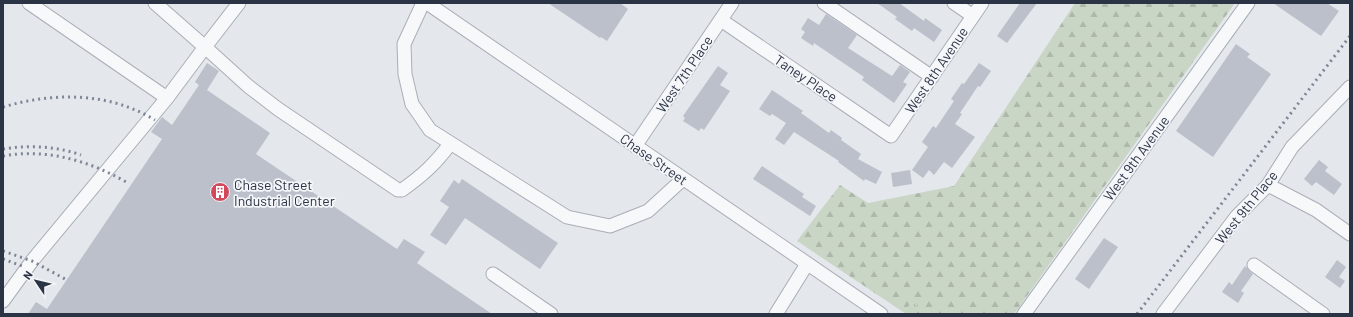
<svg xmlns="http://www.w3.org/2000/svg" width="1353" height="317" viewBox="0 0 1353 317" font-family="Barlow,sans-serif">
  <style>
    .grass { fill: url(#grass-tufts) }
    .forest { fill: url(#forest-firs) }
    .building { fill: #bbc0ca }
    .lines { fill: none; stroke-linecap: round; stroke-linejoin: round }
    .minor-casing { stroke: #a9aeb7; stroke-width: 15 }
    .minor { stroke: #f7f8fa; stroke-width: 13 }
    .rail { stroke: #7d8696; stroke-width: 3; stroke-dasharray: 2 4; stroke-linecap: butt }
    .labels { text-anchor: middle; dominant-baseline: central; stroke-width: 3.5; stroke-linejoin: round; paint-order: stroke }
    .street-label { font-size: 14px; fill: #2b3445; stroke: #f4f6f9 }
    .poi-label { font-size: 14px; fill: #2b3445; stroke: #f4f6f9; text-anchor: start }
  </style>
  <defs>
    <pattern id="grass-tufts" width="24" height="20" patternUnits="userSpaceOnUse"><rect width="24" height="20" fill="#c9d6c5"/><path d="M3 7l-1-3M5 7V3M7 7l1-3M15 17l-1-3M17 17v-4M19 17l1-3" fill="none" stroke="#adb8ab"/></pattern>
    <pattern id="forest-firs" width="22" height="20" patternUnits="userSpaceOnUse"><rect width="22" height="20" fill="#c9d6c5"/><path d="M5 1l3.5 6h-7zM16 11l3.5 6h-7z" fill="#adb8ab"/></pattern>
  </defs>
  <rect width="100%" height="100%" fill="#e4e7ec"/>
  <polygon class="grass" points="914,299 919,306 916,314 906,314 903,312"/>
  <polygon class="forest" points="1075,3 1235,3 1014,314 916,314 919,306 914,300 903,312 797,241 840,185 868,203 954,186"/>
  <g class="building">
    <polygon points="548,3 620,3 628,9 607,41 601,37 600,38"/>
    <polygon points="877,3 899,3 924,21 925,18 942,30 934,42 914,28 912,31 895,19 897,17"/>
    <polygon points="1020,3 1037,3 1007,43 997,36"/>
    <polygon points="1273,3 1327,3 1339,11 1321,36"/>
    <polygon points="826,14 857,35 848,48 892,76 900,65 910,72 903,82 907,84 894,103 862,80 864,77 814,43 813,46 801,38 805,32 801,29 808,18 819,25"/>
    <polygon points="1236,44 1250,54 1247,57 1271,74 1213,157 1176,131"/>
    <polygon points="207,63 219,71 207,90 270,133 256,154 397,249 404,239 425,252 417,263 492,314 28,314 36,302 47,309 162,139 151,132 162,117 172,125 199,85 195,82"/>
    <polygon points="979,63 991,71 980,87 978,86 960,113 962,114 955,124 975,137 952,168 944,162 934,175 929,170 923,178 912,170 928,147 922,142 933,126 936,128 954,101 951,99 962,83 964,84"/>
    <polygon points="718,66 728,73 720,85 730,91 704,130 701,128 699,131 683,121 685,118 683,116"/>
    <polygon points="772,90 803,111 801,113 829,133 831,130 842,138 841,140 861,154 858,159 882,172 876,184 865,179 864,181 838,162 839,161 794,132 784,145 775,139 786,123 772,114 770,116 759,109"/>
    <polygon points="1319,160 1328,167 1325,171 1342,184 1334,195 1316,182 1312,186 1304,179"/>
    <polygon points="762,166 804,194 802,197 816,206 810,216 753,179"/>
    <polygon points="910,170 912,184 893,187 891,173"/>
    <polygon points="462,179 558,243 540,269 465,218 446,245 430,235 449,207 440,201 454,180 459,184"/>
    <polygon points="1104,238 1118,247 1089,289 1075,279"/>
    <polygon points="1337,260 1346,267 1339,277 1345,281 1340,288 1325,277"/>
    <polygon points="1245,266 1253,274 1241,291 1244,293 1238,303 1222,292 1229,282 1232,285"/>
  </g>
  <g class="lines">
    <g class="minor-casing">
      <g id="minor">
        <path d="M 29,3 L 167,98 L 205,47 L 248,86 L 278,109 L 398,190 L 402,190 C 423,175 435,164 450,144"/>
        <polyline points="155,3 205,47 239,3"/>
        <polyline points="423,3 404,44 405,74 412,104 430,130 567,217 610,226 648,211 683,179"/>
        <polyline points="427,3 881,314"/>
        <polyline points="824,3 932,77"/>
        <polyline points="954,3 973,16"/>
        <polyline points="721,20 891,136 982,3"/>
        <polyline points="635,146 732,3"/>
        <polyline points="1268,185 1316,210 1350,234"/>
        <polyline points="1254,265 1323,314"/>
        <polyline points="493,274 551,314"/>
        <polyline points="3,301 32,261 167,98"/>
        <polyline points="776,314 807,264"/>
        <polyline points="1024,314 1248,3"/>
        <polyline points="1163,314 1237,216 1268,185 1292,147 1350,87"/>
      </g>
    </g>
    <use href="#minor" class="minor"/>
    <g class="rail">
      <path d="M 3,107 C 54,92 109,92 155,120"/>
      <path d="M 3,149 C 29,145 56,146 81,155"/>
      <path d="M 3,156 C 47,148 90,161 128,183"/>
      <polyline points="3,206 4,206"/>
      <polyline points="3,251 32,261 65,279"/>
      <polyline points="3,259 22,266"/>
      <polyline points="1137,314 1350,36"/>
    </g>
  </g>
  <defs>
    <g id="building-disc" transform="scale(1)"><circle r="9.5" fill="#d1495b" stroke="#f4f6f9"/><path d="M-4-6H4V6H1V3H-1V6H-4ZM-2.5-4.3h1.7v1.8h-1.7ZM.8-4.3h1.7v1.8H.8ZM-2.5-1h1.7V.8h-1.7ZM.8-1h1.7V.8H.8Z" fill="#fff"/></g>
  </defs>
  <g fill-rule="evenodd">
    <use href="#building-disc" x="220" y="192"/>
  </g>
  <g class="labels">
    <g class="street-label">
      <text transform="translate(936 70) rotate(-56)">West 8th Avenue</text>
      <text transform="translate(684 74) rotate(-56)">West 7th Place</text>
      <text transform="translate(806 78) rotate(34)">Taney Place</text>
      <text transform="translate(1136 158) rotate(-54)">West 9th Avenue</text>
      <text transform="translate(654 159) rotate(35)">Chase Street</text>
      <text transform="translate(1246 207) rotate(-51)">West 9th Place</text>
    </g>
    <g class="poi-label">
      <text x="234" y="184">Chase Street<tspan x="234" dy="16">Industrial Center</tspan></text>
    </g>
  </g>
  <rect width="1353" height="317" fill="none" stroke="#2b3445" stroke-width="8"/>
  <g transform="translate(36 281) rotate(305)" stroke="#f4f6f9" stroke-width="3" paint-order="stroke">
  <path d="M0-3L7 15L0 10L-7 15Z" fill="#2b3445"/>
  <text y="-6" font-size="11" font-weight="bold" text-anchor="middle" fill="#2b3445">N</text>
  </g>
</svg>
